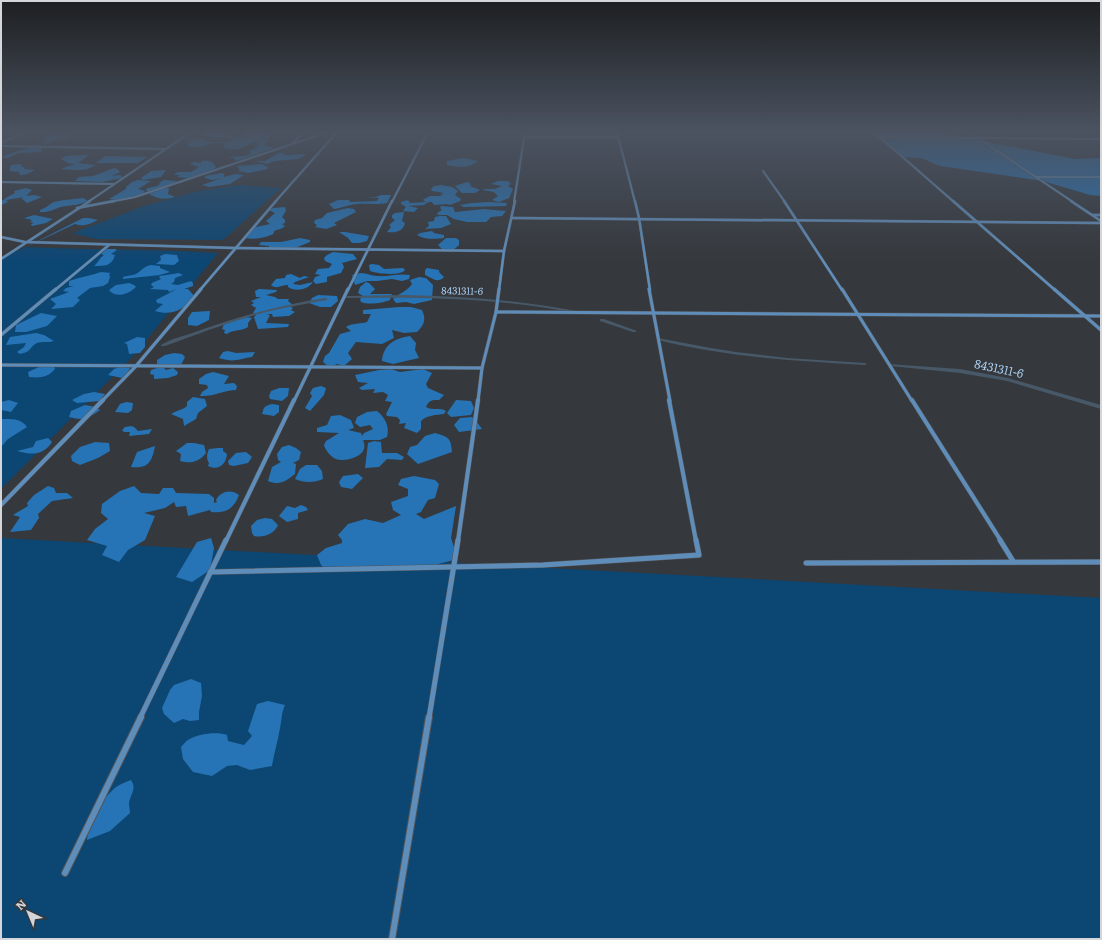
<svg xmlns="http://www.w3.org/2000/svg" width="1102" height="940" viewBox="0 0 1102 940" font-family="Literata,serif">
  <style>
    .green { fill: #0c4673 }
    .forest { fill: #2674b6 }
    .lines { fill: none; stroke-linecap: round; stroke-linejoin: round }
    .stream { fill: #475868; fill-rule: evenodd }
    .street-far5-casing { stroke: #525458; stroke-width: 2.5 }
    .street-far4-casing { stroke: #525458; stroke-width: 3 }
    .street-far3-casing { stroke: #525458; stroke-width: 4 }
    .street-far2-casing { stroke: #525458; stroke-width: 5 }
    .street-far1-casing { stroke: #525458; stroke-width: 6 }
    .street-casing { stroke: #525458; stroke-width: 8 }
    .street-far5 { stroke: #5f8dba; stroke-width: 2 }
    .street-far4 { stroke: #5f8dba; stroke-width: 2.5 }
    .street-far3 { stroke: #5f8dba; stroke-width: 3 }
    .street-far2 { stroke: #5f8dba; stroke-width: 4 }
    .street-far1 { stroke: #5f8dba; stroke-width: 5 }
    .street { stroke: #5f8dba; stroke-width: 6 }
    .labels { text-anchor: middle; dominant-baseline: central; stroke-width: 3; stroke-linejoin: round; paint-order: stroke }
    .far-water-label { font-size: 10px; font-style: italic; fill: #abcff2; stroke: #35383c }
    .water-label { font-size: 12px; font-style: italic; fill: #abcff2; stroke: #35383c }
  </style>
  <rect width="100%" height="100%" fill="#35383c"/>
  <g class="green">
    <polygon points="239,185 281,188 223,240 96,239 73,233 144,206 198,191"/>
    <path d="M 26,247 C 90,250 154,249 218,253 L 133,356 L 1,489 L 1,258 Z"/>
    <polygon points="1,538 1101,598 1101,939 1,939"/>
  </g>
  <g class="forest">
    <polygon points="204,132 222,132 218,134 228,132 240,133 227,134 228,136 231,136 232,137 231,138 201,136 205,134"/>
    <polygon points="250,132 272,132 264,133 272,135 269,138 264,139 269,141 264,145 274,148 236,161 234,158 230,158 231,157 246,156 251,153 249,151 257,148 255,146 260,144 254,142 239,149 223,148 225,145 225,143 212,143 201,147 187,147 189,144 186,143 189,142 187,140 196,138 206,140 204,142 229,142 234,138 242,136 254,138 242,135"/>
    <polygon points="869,132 944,132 947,134 1075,159 1101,158 1101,196 1090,195 1043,181 940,166 921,158 902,157"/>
    <polygon points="54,134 63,134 71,136 67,139 58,139 46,144 41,143 47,140 44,137"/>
    <polygon points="28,148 42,148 41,152 19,153 8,158 1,158 6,155"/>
    <path d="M 279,153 L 284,153 L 285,154 L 283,155 C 290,156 298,153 306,155 L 298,159 L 275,161 L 267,164 L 256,161 L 265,161 Z"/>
    <path d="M 85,155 L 89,155 L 78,163 L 95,165 C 85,173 72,169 60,169 L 75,164 L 68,163 L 61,159 L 66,156 Z"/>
    <polygon points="105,156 147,157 138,163 96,163"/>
    <path d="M 463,158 L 478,161 C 468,169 458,167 447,165 L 447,161 Z"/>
    <path d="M 202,161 C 209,160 212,161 216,167 L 212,170 L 211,173 L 188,178 L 177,177 L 180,175 L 174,175 L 177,172 L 191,172 L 199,167 L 190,164 L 194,162 L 201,163 Z"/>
    <polygon points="21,164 22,167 25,167 24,169 35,170 27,174 20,175 19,172 10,171 10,167 11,165"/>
    <polygon points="261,164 268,167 267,169 249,173 238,171 240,170 237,166"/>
    <polygon points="114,168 117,169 120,172 112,176 121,175 122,178 102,182 75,181 79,177 93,176"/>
    <polygon points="166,170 161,177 143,180 141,178 151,171"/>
    <polygon points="222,173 224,174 224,177 235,174 244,175 230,184 209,187 202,185 222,178 212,180 205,178 205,176"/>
    <polygon points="138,180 151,181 138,189 145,191 142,194 116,200 109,199 126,189 126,187 132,182"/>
    <path d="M 164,180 L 177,181 L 164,188 L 169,188 L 168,194 L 175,197 C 166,200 157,199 149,194 L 156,191 L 146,191 L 147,188 C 152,187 157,187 160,184 L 159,183 Z"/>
    <polygon points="498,181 507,181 511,183 508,186 513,189 509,198 499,202 492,200 498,196 494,192 483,190 484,189 495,189 502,186 491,184"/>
    <polygon points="467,182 471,184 470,186 480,190 475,193 462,193 455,186"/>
    <polygon points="441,185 452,187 458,191 455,195 461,199 460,201 450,205 447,204 434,205 432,202 428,202 424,205 408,206 418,208 414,212 403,211 406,207 401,204 401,202 408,200 410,203 426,202 423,200 424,199 430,196 443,196 440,195 444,193 432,191 431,189 434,186"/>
    <polygon points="26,188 32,190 26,196 34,195 42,197 27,203 21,198 24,197 6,200 8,202 1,205 1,200 5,200 4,199 15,193 14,191"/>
    <path d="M 381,195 L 391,195 L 387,203 C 377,205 366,203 356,204 C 349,205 341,208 334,209 L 329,204 L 338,200 L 349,200 L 350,202 L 377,201 L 379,198 L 366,197 L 376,197 Z"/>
    <path d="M 83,198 L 88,201 C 80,205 74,205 66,206 C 57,207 50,213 40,212 L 40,210 C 46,208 48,205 54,202 C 60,200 75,199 83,198 Z"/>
    <polygon points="489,202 507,203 506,206 464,207 460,205 472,203"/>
    <polygon points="441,206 453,207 455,212 484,209 506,211 502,216 491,217 486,222 467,222 454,219 447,215 438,215 437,213 442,210 440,208"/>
    <path d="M 285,207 L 286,211 L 282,217 L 285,220 L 285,223 L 282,224 L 285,226 C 282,229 280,229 276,230 C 271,233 277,232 271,235 C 263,238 254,240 245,238 L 246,234 L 256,227 L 270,224 L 266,221 L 275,213 L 269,210 L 273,208 Z"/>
    <polygon points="348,208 354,209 356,212 334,223 337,225 326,229 315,227 317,225 314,223 315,220 322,218 327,213"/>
    <path d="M 404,212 L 402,221 L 405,223 C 403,232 395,233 387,232 L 391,227 L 389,225 L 395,220 L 392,218 L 392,215 L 395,213 Z"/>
    <polygon points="34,215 53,219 46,223 32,226 31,224 34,223 30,222 32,220 24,218"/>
    <polygon points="440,216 446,216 451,224 441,228 425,229 429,226 428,222 434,221 435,217"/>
    <path d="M 83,218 L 89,218 L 98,220 C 90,224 84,227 75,224 L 26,247 Z"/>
    <path d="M 432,231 L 434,233 L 444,235 L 444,238 C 436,239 424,240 417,235 L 420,233 Z"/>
    <polygon points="339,232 345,232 369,236 367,241 359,243 352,243 348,238"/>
    <polygon points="300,238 310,240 310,242 295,248 269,249 269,246 259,245 261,242 281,242"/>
    <polygon points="446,238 456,238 459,240 459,245 452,251 445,252 438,245"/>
    <path d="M 107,249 L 115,249 L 117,250 L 111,254 L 115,255 C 112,266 105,266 94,266 C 98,263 100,257 104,255 L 101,254 Z"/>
    <polygon points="333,252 353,254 357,259 342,263 344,267 341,273 327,277 327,282 316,284 313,281 315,277 321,275 315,274 318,269 329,268 332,264 325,261 324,258 327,255"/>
    <polygon points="165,254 177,255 179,261 174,265 156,264 161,260 160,256"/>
    <path d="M 372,264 L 379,265 L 384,269 L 403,268 L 405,270 C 401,276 377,274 370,271 L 369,265 Z"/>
    <path d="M 151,265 L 160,266 L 160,268 L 170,272 L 160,275 L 123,279 L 123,277 C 128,275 132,276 136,274 C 143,270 142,267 151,265 Z"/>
    <path d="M 427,268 L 439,270 L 439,272 L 444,277 C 438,284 432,278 425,275 L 425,270 Z"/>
    <path d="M 101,272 L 111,273 L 109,274 L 110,277 L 108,283 L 103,286 L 90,288 L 77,298 L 80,300 L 73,307 L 51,309 L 56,304 L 50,299 L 69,292 L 63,291 L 66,288 L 74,286 L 69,286 L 69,281 C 80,277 90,276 101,272 Z"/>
    <path d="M 179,273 L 183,275 L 175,278 L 174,282 L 171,284 L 178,285 L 191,281 L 193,283 L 193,286 L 184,289 L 188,289 L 195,297 C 183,310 172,316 155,311 L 163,304 L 157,303 L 156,300 L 177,289 L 169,292 L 168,290 L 150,289 L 154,287 L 151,285 L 152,283 L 161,279 L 159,277 L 160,276 Z"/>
    <path d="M 361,273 C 367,273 371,276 377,276 C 388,277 399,273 410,275 L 409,279 L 402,281 L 392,279 L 377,281 L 367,281 L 355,285 L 352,275 Z"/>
    <path d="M 291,274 L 300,278 L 304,276 L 309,277 L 295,282 L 293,284 L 300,285 L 313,282 C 308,290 295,292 288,287 L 288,285 C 281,285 277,290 271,285 L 276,279 L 285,278 L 286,275 Z"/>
    <path d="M 419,277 L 426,278 L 433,285 L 432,300 L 414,304 L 406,302 L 396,303 L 393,299 C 400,293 407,291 412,284 L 410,280 Z"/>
    <path d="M 366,282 L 369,283 L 375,289 L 370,294 L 392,294 L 390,300 C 383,303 369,305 361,302 L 360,299 L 363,296 L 358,293 L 360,287 Z"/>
    <path d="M 129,283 L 134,285 L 136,287 C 129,294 116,299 109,290 L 116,285 Z"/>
    <polygon points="259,289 277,290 276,292 266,295 275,297 278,299 289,299 288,301 293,305 291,307 293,308 291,310 295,312 289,316 273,317 272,314 266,314 270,315 266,323 289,324 288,327 258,329 254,317 256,315 253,313 256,308 251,305 254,303 251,301 261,297 256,297 255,291"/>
    <polygon points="318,295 337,296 338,301 331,307 320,307 309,303 312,298"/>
    <path d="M 399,307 L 411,307 L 422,310 C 426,319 425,324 417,332 L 404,333 L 392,330 L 394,338 L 382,344 L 356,342 L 348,353 L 352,359 L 344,366 L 337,364 L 329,367 L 323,362 L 325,356 L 329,353 L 340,334 L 351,331 L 346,327 C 352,323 360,324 367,322 L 371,314 L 363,314 L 363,310 Z"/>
    <polygon points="210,311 209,320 197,326 188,325 188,318 192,312"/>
    <polygon points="41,313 57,316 47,326 26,332 15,332 16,325"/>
    <path d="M 246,317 L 252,318 L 248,323 L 248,327 C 240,332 233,329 227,334 L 224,333 L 225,330 L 222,329 L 224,324 Z"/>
    <path d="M 36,333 L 44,335 L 54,341 C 48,343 42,341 37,343 C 29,347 32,352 20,354 L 17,352 L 24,347 L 26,343 L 6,345 L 10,337 Z"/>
    <path d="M 410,336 L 416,343 L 415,350 L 419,358 L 393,364 L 382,361 C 383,345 395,338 410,336 Z"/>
    <polygon points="137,337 145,338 145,347 140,353 129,354 127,344 124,343"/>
    <path d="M 228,351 L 236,353 L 255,352 L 252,357 C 238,359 234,363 219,358 L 223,352 Z"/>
    <polygon points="174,353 182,354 185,357 181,365 157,364 157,360 165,355"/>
    <path d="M 54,366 L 55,369 C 47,378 40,378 29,377 L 28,372 L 39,367 Z"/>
    <polygon points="120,367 130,368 128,372 122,378 108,375 114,369"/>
    <polygon points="157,368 164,368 166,370 173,368 178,372 177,375 168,378 154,379 154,375 150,374 151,370"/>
    <path d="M 391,369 L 400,372 L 423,369 L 432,373 L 426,384 L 428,388 L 444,395 L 439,400 C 432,400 429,400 426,407 C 433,411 440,407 446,411 L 444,414 C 436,415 427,415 421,421 L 421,429 L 417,433 L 404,428 L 406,423 L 399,424 L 400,420 L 397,417 L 387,416 L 386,414 L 392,402 L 385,401 L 388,395 L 383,392 L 373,393 L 375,389 L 362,390 L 359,388 L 368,383 L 358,382 L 355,375 L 379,370 Z"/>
    <path d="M 213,372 L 229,376 L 224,384 L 234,383 L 237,386 L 236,390 C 224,390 213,397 200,396 L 202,392 L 208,388 L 207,385 L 199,384 L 199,379 L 206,374 Z"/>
    <polygon points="321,386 326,388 324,395 310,411 305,408 312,396 310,393 313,388"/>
    <polygon points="279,388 289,388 288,396 282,401 270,399 269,396 271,391"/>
    <polygon points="94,392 105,394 100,401 77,403 72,400 84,394"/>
    <path d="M 193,397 L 205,399 L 207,406 L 198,413 L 196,419 L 184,426 L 183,419 L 171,414 C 177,410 183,410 187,406 L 187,402 Z"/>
    <polygon points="9,400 18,403 11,412 1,410 1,402"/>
    <polygon points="456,400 471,401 474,408 471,415 451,417 447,413"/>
    <polygon points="126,402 133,403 132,410 128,413 115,412 120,404"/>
    <path d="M 272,404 L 279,405 L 279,412 L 274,416 L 262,414 C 264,407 264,406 272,404 Z"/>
    <path d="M 85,405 L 96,407 L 100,410 C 87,419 84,421 69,417 L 71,411 Z"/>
    <path d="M 377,411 C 385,417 390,427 387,437 L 380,440 L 363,440 C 364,443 365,446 364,449 C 361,458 344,462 336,459 C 331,457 325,450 324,445 L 326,441 L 339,433 L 317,432 L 317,428 L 327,425 L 331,416 L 340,415 L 351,420 L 354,428 L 348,430 L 361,433 L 362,436 L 364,433 L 373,429 L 370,425 L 360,427 L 355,423 L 357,417 L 367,412 Z"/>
    <polygon points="472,417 477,422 482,429 459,432 454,425 460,418"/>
    <path d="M 1,419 C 11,419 21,418 27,427 L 8,439 L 1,447 Z"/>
    <polygon points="131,426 134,427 138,431 152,429 149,434 129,436 130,432 124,432 122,430 125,427"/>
    <path d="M 435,433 C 448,437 451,437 452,452 L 418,464 L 407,454 L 410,447 L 417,445 L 425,436 Z"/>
    <path d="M 48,438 L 52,442 C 43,456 31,455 17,451 L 33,447 L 36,441 Z"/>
    <polygon points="374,441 381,442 382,453 397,453 404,457 402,460 387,459 379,467 365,468 368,443"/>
    <polygon points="95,442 109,443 110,451 98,458 80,465 72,461 71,456 80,447"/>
    <path d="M 187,443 L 194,443 L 204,445 L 206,453 C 199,462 191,464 180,461 L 181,454 L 176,451 Z"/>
    <path d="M 289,445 L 296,448 L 301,452 L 299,460 L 293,463 L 296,464 L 295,474 C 286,481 280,486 268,481 L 272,467 L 281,462 L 278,460 L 277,454 L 282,447 Z"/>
    <path d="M 155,446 C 152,462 148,469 131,467 L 137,452 Z"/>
    <path d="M 218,448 L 223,448 L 223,451 L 227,454 C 226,465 218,471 208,466 L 209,463 C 206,458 207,454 209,449 Z"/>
    <polygon points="246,452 252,457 248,463 234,466 229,465 228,461 236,453"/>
    <path d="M 306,465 L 317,465 L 322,471 L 323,479 C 314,483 304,483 295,479 L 300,469 Z"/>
    <polygon points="358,474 363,478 352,489 341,487 339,482 343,476"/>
    <polygon points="414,476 435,480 439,484 435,498 428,500 421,512 416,514 424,519 456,506 451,538 458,559 414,570 397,571 388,567 328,571 321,565 317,555 326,548 342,543 342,540 338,535 348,524 365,519 383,523 401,515 393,510 391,502 408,496 408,489 398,485 401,479"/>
    <polygon points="48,486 54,488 56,493 67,493 73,498 52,501 38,514 39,518 31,530 10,532 20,517 13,515 28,506 27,503 34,495"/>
    <path d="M 134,486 L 141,493 L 159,494 L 163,488 L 173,488 L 176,493 L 209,494 L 214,498 L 214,503 L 217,502 L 216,500 C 221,491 231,489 239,495 C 233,510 226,513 211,512 L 210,510 L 188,516 L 186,506 L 176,507 L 174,502 L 165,508 L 144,513 L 155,516 L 145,540 L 128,550 L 119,562 L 102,555 L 107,546 L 87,540 L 95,529 L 108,519 L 101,513 L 102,504 L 120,491 Z"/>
    <polygon points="301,505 306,507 308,510 298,513 298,519 287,522 279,516 287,506 295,508"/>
    <path d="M 265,518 L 272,519 L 278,525 C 274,534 264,538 254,536 L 252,533 L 251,526 L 257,520 Z"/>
    <polygon points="211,538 214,548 210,570 192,582 176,577 197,542"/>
    <polygon points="191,679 201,683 202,696 199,712 199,720 190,721 183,719 174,723 164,714 162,708 170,690 174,685"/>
    <path d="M 268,701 L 285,705 C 281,714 282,719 280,728 C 278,741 274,753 272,766 L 250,770 L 237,765 L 227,766 L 212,776 L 193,772 L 183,759 L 181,747 C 183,745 186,741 188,740 C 197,734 217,731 227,735 L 228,741 L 244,745 L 252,736 L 248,731 L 257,704 Z"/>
    <path d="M 131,780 C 137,789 131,793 129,803 C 129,806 130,810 130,813 L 110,831 L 87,840 C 89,820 101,800 116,787 C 120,784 126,782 131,780 Z"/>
  </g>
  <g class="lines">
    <g class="stream">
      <path d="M 404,295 C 462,296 519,300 576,311 L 578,312 L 576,313 C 500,298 424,297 347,298 L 345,297 L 347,296 Z"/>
      <path d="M 325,298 L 327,298 L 327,300 C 306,304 286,307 266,312 C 232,321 198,334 165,346 L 161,346 L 161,345 C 170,339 184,336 195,332 C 237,317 280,305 325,298 Z"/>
      <polygon points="600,319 604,319 637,331 635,332 633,332 600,321"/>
      <path d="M 658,338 L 711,348 L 736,352 L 787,358 L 865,363 L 867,364 L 865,365 C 795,361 726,357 658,340 Z"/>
      <polygon points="888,364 960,369 1008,378 1101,405 1101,409 1007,381 960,373 890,366 888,366"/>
    </g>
    <g class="street-far5-casing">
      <g id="street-far5">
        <polyline points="617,132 635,202"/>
        <polyline points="874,132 954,202"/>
        <polyline points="969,132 1073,202"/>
        <polyline points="524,137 617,137"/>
        <polyline points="880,137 1101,139"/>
        <polyline points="1,143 25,132"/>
        <polyline points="293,143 304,132"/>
        <polyline points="1,146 165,149"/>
        <polyline points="763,171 785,202"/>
        <polyline points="1036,177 1101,177"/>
        <polyline points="1,182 113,184"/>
        <polyline points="88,202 191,132"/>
        <polyline points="109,202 135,197 328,132"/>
        <polyline points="275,202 337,132"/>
        <polyline points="392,202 428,132"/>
        <polyline points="514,202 525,132"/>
      </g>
    </g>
    <g class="street-far4-casing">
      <g id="street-far4">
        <polyline points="635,201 639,218 650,290"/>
        <polyline points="784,201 842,290"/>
        <polyline points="953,201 1055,290"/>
        <polyline points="1071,201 1101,221"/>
        <polyline points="77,208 114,201"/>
        <polyline points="1093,215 1101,215"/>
        <polyline points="512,218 1101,223"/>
        <polyline points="1,237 25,242 235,248 504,251 515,201"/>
        <polyline points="1,259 90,201"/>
        <polyline points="55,290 109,245"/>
        <polyline points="200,290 276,201"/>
        <polyline points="348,290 392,201"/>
        <polyline points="499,290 504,251"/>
      </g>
    </g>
    <g class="street-far3-casing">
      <g id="street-far3">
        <polyline points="649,289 670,401"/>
        <polyline points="842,289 912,401"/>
        <polyline points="1054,289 1101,330"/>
        <polyline points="496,312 499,289"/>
        <polyline points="1,335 56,289"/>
        <polyline points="1,365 482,368"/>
        <polyline points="102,401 136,366 201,289"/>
        <polyline points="294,401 348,289"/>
        <polyline points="478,401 482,368 496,312 1101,316"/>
      </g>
    </g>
    <g class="street-far2-casing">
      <g id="street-far2">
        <polyline points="669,400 696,541"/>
        <polyline points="912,400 1001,541"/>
        <polyline points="1,505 103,400"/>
        <polyline points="226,541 294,400"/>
        <polyline points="458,541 478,400"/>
      </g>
    </g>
    <g class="street-far1-casing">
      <g id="street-far1">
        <polyline points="1000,540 1013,561"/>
        <polyline points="806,563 1101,562"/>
        <polyline points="210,572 543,565 699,555 696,540"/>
        <polyline points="140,718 226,540"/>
        <polyline points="429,718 458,540"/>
      </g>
    </g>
    <g class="street-casing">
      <g id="street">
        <polyline points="65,873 141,717"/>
        <polyline points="392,939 429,717"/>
      </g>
    </g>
    <use href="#street-far5" class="street-far5"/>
    <use href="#street-far4" class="street-far4"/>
    <use href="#street-far3" class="street-far3"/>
    <use href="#street-far2" class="street-far2"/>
    <use href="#street-far1" class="street-far1"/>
    <use href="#street" class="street"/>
  </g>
  <linearGradient id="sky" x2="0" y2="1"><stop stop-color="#1d1f21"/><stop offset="0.5" stop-color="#4b5361"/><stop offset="1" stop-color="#4b5361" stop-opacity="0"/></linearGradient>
  <rect width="1102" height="263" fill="url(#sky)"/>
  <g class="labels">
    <g class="far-water-label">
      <text transform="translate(462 290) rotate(1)">8431311-6</text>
    </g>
    <g class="water-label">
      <text transform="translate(999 368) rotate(12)">8431311-6</text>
    </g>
  </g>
  <rect width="1102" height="940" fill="none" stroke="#d4d6d9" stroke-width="4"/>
  <g transform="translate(28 912) rotate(316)" stroke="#35383c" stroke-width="3" paint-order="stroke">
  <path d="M0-3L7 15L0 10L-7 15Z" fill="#d4d6d9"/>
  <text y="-6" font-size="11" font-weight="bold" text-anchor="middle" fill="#d4d6d9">N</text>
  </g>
</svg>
